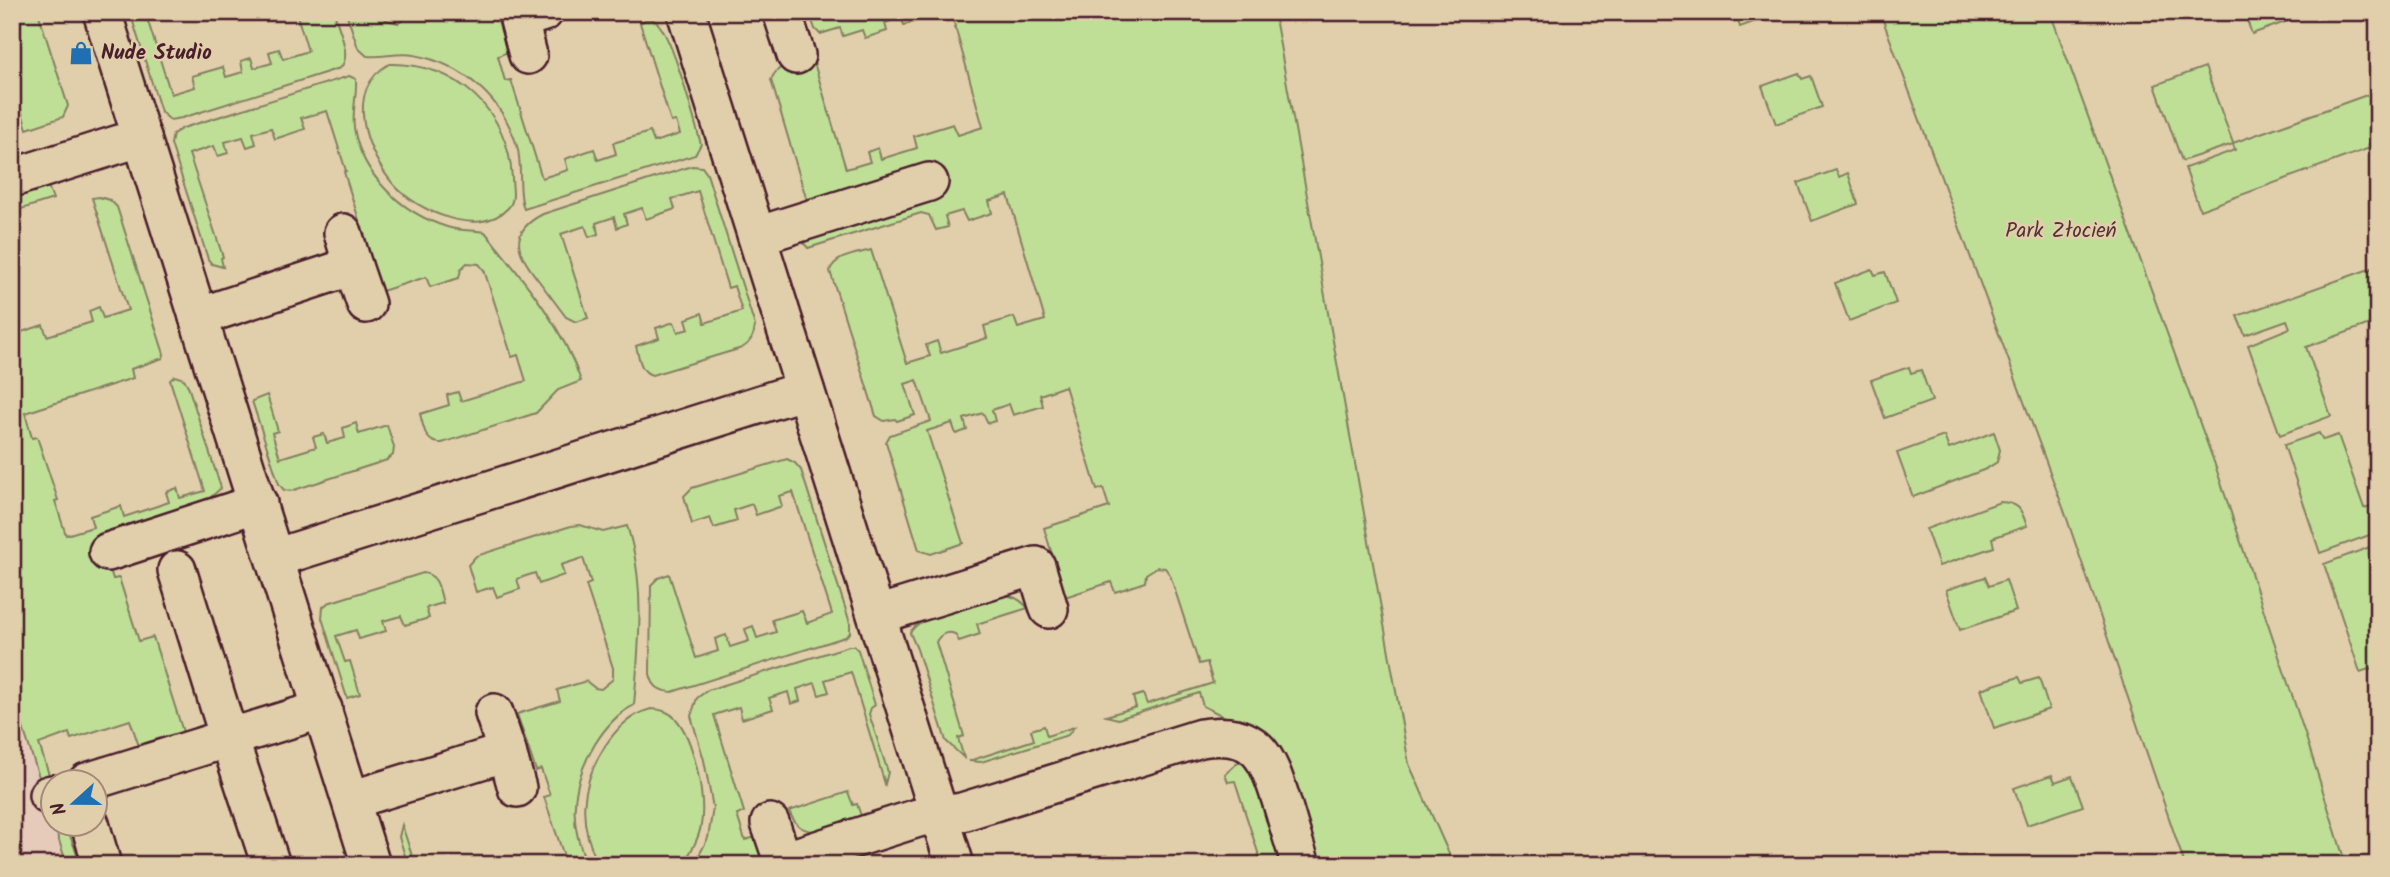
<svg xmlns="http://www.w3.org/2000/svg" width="2390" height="877" viewBox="0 0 2390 877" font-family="Kalam,sans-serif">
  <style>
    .built { fill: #e6caba }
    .green { fill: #bfdf97; stroke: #847f61; stroke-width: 2 }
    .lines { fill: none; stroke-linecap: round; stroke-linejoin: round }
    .street-casing { stroke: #4a1f2b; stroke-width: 42 }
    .street { stroke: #e1cfac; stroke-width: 37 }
    .labels { text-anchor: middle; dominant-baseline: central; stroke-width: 5; stroke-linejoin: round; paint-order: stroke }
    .poi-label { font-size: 21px; font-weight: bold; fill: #4a1f2b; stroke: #e1cfac; text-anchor: start }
    .park-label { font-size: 21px; fill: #563236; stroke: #e1cfac }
  </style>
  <rect width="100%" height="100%" fill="#e1cfac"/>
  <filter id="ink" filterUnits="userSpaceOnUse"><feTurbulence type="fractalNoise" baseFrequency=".0143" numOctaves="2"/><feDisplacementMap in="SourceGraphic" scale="14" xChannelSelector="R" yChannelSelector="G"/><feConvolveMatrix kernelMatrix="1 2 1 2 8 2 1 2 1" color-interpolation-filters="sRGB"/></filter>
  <g filter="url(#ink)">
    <polygon class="built" points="12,695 52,824 67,865 12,865"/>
    <g class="green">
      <polygon points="12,12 38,12 68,106 63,117 27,129 12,81"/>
      <path d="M 130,12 L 145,12 L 171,94 L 195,87 L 192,76 L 223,67 L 226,77 L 243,72 L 241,61 L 251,58 L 254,68 L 272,63 L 269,52 L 279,49 L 283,59 L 308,51 L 296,12 L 334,12 C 338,29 353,56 340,68 L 182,118 L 170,120 L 161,112 Z"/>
      <path d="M 346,12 L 382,12 L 386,20 L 398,23 L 404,20 L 408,12 L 495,12 L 508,52 L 498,56 L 505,81 L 511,80 L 542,178 L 568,170 L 565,159 L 594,149 L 598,160 L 616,154 L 613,143 L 650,132 L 654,142 L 680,134 L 676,121 L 671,122 L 640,23 C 645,20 649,17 655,21 C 672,32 694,120 701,144 L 695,155 L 524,209 C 517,192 523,166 517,146 C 503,99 463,64 414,55 C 398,52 381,58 367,56 L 358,48 Z"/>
      <polygon points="809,12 928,12 929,17 904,25 901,17 885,23 887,31 865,38 862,30 843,36 840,28 820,34 815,29"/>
      <path d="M 951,12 L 1274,12 L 1409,764 L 1454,865 L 1316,865 L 1270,739 L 1254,724 L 1242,719 L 1225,717 L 1203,706 L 1199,693 L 1118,719 L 1106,716 L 1136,707 L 1133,697 L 1143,694 L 1147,704 L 1213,683 L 1207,662 L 1199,664 L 1170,575 L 1165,568 L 1157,567 L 1146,574 L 1145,582 L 1115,592 L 1111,582 L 1065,597 L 1044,528 L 1109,507 L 1103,488 L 1097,490 L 1065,386 L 1040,395 L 1043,406 L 1013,415 L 1009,404 L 992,410 L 995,421 L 988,423 L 983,413 L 964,419 L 967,430 L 956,434 L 952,423 L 927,431 L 963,543 L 931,554 L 919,550 L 886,442 L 890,435 L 931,421 L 917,380 L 905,384 L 915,415 L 897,421 L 895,419 L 884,421 L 876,416 L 830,271 C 834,256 857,254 871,250 L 907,363 L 930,356 L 926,345 L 937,341 L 941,353 L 987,338 L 984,326 L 1014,317 L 1018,328 L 1045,320 L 1008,195 L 989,201 L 992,213 L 967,221 L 962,211 L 945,216 L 948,227 L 936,230 L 929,215 L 921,213 L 808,248 L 801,240 L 936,197 L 925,164 L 807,201 L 771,80 C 777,63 797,61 812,56 L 846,169 L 870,162 L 867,152 L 878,148 L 881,159 L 917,148 L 914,136 L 953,124 L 958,135 L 983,127 Z"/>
      <polygon points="1735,12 1780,12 1740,27"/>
      <polygon points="1880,12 2050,12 2214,462 2306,737 2346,865 2185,865 2065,513"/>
      <polygon points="2244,12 2313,12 2252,34"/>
      <path d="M 389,64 C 457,63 508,110 512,178 C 512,188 516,200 508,208 C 479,239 417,211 394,185 C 366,153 343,90 389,64 Z"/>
      <polygon points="2205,67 2233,143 2378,91 2378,145 2200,210 2185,168 2235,150 2233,144 2182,161 2155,85"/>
      <polygon points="1799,73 1802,79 1811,76 1822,107 1776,124 1762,86"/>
      <path d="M 349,76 L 356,79 C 357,95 352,111 354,128 C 362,176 402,213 447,227 C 460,231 472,230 485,232 C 522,278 562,324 581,381 L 558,390 L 536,413 L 442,443 C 425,444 424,428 420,414 L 449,405 L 447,395 L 458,392 L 461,401 L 526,381 L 518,355 L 512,357 L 484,270 L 479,264 L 467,263 L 461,269 L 459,278 L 430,287 L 426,277 L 379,292 L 356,221 L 359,220 L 344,172 L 346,171 L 327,111 L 301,118 L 305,129 L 275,139 L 271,128 L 253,133 L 256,144 L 247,147 L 243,137 L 225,142 L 228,153 L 218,156 L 214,146 L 189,154 L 223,257 L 221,258 L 223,267 L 212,264 L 208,259 L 171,144 L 173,134 L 183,128 Z"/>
      <path d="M 692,166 L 702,167 L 707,174 L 755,326 C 754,336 751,343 742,348 L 652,375 C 640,372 639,357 636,346 L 659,338 L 656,328 L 674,322 L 678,332 L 689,329 L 686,319 L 702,313 L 705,323 L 742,311 L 734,286 L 728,288 L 698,191 L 672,199 L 675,209 L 646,219 L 642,208 L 624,214 L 627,224 L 617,228 L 614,217 L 596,223 L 598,234 L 589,237 L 585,226 L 561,234 L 588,318 L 576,322 L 566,317 C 557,305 548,293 539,281 C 519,255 505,233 543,214 Z"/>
      <polygon points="1836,170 1839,177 1848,173 1858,204 1812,221 1798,183"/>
      <polygon points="48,186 53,199 12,212 12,197"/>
      <polygon points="99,197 110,200 117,207 164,354 163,358 131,369 133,378 25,413 32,438 37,437 58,500 55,501 66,535 93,527 90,516 121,506 124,517 169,502 166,492 177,488 180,498 205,491 170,380 175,376 184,379 188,386 221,488 210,498 99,534 113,579 119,578 139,641 153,637 184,735 140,749 130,720 71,739 69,733 39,744 50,778 40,780 12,694 12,346 16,345 12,335 43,325 47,336 92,322 89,311 99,307 103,318 128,310 92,198"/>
      <polygon points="2378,266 2378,321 2306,347 2331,416 2280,435 2248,345 2290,328 2287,320 2245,335 2237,316"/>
      <polygon points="1872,269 1875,275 1885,272 1896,303 1849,321 1835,283"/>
      <polygon points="1909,367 1911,373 1921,370 1932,401 1885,418 1871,380"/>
      <polygon points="267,395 278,431 272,433 280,458 316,447 313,437 324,434 327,443 345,438 343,428 356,423 359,434 387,425 394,447 393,455 387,460 291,491 284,490 279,484 252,401"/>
      <polygon points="1994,432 2000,450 1997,462 1986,469 1913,497 1897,453 1944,436 1949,449"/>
      <polygon points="2319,433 2323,440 2338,435 2364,508 2378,504 2378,532 2320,553 2284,445"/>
      <path d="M 787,459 L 795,463 L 801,470 L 850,623 L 850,633 L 845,637 L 672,692 C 659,691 653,687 650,674 L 651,585 L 658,578 L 669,574 L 696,658 L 718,651 L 715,639 L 726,635 L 730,647 L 749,641 L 745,629 L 753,626 L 757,638 L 776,632 L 772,620 L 802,611 L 807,623 L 832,614 L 793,492 L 779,496 L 782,506 L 756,515 L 752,504 L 734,510 L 737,521 L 714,528 L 710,518 L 692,524 L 684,496 L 692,488 Z"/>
      <path d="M 2000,502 C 2020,503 2021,509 2027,526 L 1992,538 L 1994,547 L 1939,566 L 1926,529 Z"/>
      <path d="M 580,525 L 603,532 L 627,526 C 646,583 639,645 634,705 C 618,713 605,728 595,744 C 572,782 567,823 588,865 L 567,865 L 544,797 L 550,795 L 541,769 L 536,771 L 517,714 L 560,701 L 557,690 L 586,681 L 595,688 L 601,689 L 613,679 L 613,668 L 586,585 L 591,583 L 583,558 L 561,565 L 564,575 L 539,584 L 535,573 L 517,579 L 520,589 L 497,597 L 493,587 L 476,592 L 468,565 L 476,556 L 571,526 Z"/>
      <polygon points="2378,544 2378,666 2360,672 2324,564"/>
      <path d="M 423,573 C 439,575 439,590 443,603 L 426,608 L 429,618 L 405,625 L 401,616 L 383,621 L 386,631 L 359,639 L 356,630 L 336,636 L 345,662 L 350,661 L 360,694 L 347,698 L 322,618 L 323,607 L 328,603 Z"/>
      <polygon points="1985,577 1989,586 2006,580 2016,611 1960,630 1946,590"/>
      <path d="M 997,596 C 1011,594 1019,598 1028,608 L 977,624 L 980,634 L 959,641 L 955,634 C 947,631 940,634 936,642 L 964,736 L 958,738 L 964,758 L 946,741 L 917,649 L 910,633 C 920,613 975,603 997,596 Z"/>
      <polygon points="849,646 854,646 858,650 875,705 871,708 869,714 888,772 885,784 851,672 825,680 829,692 819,695 815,683 797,689 800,701 791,704 788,692 769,698 773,709 742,719 739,707 714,715 744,812 737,815 745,840 756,837 765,865 694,865 708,838 713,808 704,760 691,716 697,698 708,690"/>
      <polygon points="2019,677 2022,683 2039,678 2049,709 1994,728 1981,689"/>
      <path d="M 651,709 C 661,709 669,711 676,719 C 694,739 706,798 701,825 C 699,839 690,853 683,865 L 599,865 C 577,823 580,785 605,746 C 617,728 630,715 651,709 Z"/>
      <polygon points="1044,726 1047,736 1074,727 1068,735 981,762 969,761 1034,740 1031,730"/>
      <path d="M 1241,760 C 1261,774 1275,840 1283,865 L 1262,865 L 1235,781 L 1228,782 L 1225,774 Z"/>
      <polygon points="2052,775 2055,782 2072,776 2083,806 2027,825 2014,788"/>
      <path d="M 848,792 L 853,805 L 857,804 L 861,816 L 813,831 C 800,830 794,823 789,811 Z"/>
      <polygon points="54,825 66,825 81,865 67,865"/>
      <polygon points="402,825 415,865 408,865 399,837"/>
    </g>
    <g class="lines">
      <g class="street-casing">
        <g id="street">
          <polyline points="102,12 371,865"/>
          <polyline points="686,12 955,865"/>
          <polyline points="782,12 796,55"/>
          <polyline points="528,55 519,20 544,12"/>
          <polyline points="12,178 142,137"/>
          <polyline points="343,233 353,266"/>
          <polyline points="757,236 929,182"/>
          <polyline points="198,317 353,266 366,304"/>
          <polyline points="108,552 258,503"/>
          <polyline points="275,558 805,390"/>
          <polyline points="877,615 1036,566 1049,609"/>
          <polyline points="494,713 507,752"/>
          <polyline points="87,782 229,738 177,570"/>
          <polyline points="48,795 52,794"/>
          <polyline points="351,800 507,752 517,788"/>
          <polyline points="770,823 783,861"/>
          <polyline points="90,824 102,865"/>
          <polyline points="271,865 229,738 323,709"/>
          <path d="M 784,865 L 783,861 L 918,818 L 962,812 L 1201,738 C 1257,730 1267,755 1282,803 C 1288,823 1294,844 1301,865"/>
        </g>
      </g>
      <use href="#street" class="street"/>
    </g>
  </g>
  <defs>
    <g id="shop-bare" transform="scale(1.89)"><path d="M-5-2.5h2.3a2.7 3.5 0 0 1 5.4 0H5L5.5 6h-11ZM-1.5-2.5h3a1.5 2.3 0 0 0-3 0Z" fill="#1f6fb2" stroke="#e1cfac" stroke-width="2.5" paint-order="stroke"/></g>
  </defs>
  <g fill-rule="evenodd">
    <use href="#shop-bare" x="81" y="53"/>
  </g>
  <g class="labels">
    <g class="poi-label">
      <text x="101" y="53">Nude Studio</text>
    </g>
    <g class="park-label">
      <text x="2061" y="231">Park Złocień</text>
    </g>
  </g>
  <rect width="2390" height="877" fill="none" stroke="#e1cfac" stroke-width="42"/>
  <rect x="21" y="21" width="2348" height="835" fill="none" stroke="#4a1f2b" stroke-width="2.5" filter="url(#ink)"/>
  <g transform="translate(74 803) rotate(249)"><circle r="33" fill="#e1cfac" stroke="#a58978" stroke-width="2"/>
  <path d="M0-5L12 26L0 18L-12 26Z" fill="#1f6fb2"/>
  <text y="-10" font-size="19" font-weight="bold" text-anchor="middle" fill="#4a1f2b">N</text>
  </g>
</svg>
